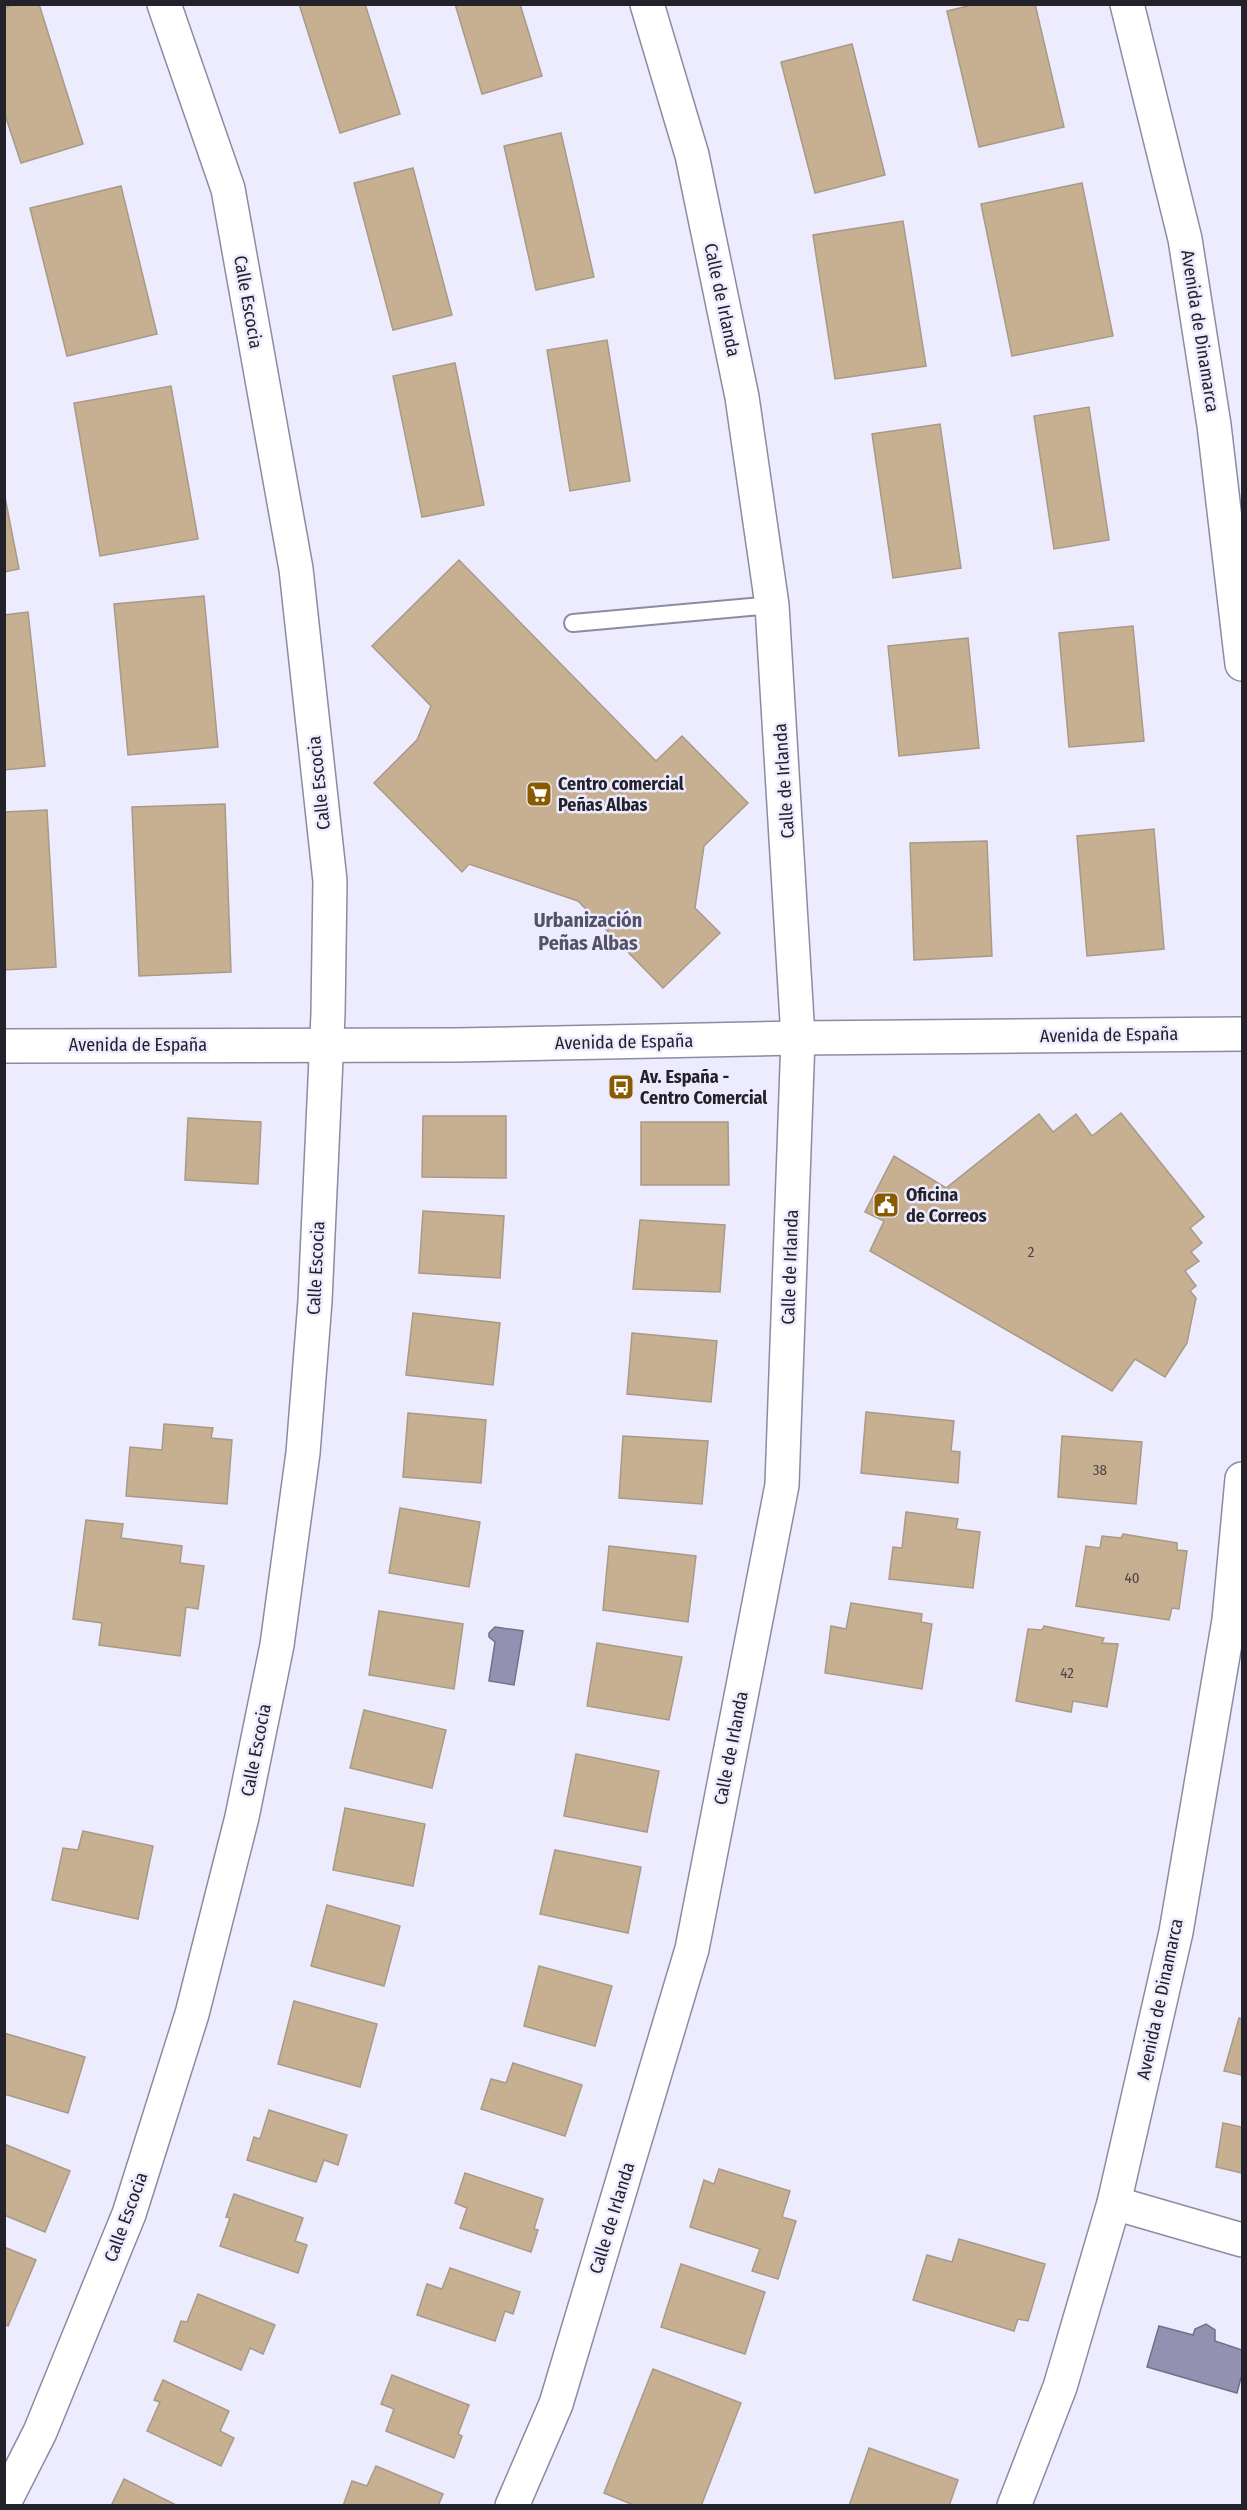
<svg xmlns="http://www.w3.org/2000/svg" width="1247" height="2510" viewBox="0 0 1247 2510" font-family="'Fira Sans Condensed',sans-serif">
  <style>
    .water { fill: #9490b2; stroke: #726f8a; stroke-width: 1.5 }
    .building { fill: #c7af91; stroke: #a89a87; stroke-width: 1.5 }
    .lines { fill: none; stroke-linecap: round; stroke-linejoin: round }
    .service-casing { stroke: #8d8ba1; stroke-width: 20 }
    .minor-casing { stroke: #8d8ba1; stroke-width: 36 }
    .service { stroke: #fff; stroke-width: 16 }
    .minor { stroke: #fff; stroke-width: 33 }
    .labels { text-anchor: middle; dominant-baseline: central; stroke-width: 5; stroke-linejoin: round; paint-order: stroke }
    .number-label { font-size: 15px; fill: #4c4544 }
    .street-label { font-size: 18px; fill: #23222b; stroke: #edebfe }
    .poi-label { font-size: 18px; font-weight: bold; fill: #23222b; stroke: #edebfe; text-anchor: start }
    .neighbourhood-label { font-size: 20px; font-weight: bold; fill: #545266; stroke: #edebfe }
  </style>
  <rect width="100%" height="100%" fill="#edebfe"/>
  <g class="water">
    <polygon points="495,1627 523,1631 514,1685 489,1681 495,1642 489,1637 489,1633"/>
    <polygon points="1206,2324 1215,2330 1215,2341 1242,2350 1242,2374 1237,2393 1147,2367 1159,2326 1193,2335 1195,2329"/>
  </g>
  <g class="building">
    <polygon points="16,4 39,4 83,144 21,163 4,112 4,8"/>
    <polygon points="299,4 365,4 400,114 340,133"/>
    <polygon points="455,4 520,4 542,76 482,94"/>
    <polygon points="976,4 1035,4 1064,127 979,147 947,11"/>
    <polygon points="852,44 885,175 815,193 781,62"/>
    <polygon points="561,133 594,277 536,290 504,146"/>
    <polygon points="413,168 452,315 393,330 354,183"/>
    <polygon points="1082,183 1113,336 1012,356 981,204"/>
    <polygon points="121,186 157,334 67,356 30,208"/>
    <polygon points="903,221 926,366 835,379 813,235"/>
    <polygon points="607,340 630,481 570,491 547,350"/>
    <polygon points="455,363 484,505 422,517 393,376"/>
    <polygon points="171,386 198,539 100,556 74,403"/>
    <polygon points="1089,407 1109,540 1054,549 1034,416"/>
    <polygon points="940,424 961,568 893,578 872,434"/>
    <polygon points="4,492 19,569 4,572"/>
    <polygon points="459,560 656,761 682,736 748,803 704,846 695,908 720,933 663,988 578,901 469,864 462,872 374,783 417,740 431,706 372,646"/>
    <polygon points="204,596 218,747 128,755 114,604"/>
    <polygon points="28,612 45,766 4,770 4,615"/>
    <polygon points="1133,626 1144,741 1069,747 1059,633"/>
    <polygon points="968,638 979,748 899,756 888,646"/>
    <polygon points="225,804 231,972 139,976 132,807"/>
    <polygon points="47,810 56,967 4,970 4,812"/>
    <polygon points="1154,829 1164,949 1087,956 1077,836"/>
    <polygon points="987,841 992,956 914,960 910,843"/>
    <polygon points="1121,1113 1204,1217 1190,1228 1202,1243 1191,1252 1199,1261 1185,1271 1196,1286 1190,1291 1196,1298 1187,1343 1165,1377 1135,1359 1112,1391 870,1251 884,1221 865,1212 894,1156 946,1188 1039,1114 1053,1132 1076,1114 1092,1136"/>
    <polygon points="423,1116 506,1116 506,1178 422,1177"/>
    <polygon points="188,1118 261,1122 258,1184 185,1180"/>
    <polygon points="641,1122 728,1122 729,1185 641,1185"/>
    <polygon points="423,1211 504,1216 500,1278 419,1273"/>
    <polygon points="640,1220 725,1225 720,1292 633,1289"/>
    <polygon points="413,1313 500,1323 493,1385 406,1375"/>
    <polygon points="632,1333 717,1341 711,1402 627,1394"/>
    <polygon points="866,1412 954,1421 951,1451 960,1452 958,1483 861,1473"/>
    <polygon points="408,1413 486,1420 481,1483 403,1477"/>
    <polygon points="164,1424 213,1428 211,1438 232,1440 227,1504 126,1496 130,1447 162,1450"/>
    <polygon points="623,1436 708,1441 702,1504 619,1498"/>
    <polygon points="1062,1436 1142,1442 1136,1504 1058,1497"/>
    <polygon points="400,1508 480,1522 469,1587 389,1573"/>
    <polygon points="906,1512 958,1519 956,1529 980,1532 973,1588 889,1579 893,1547 902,1548"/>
    <polygon points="86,1520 123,1524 121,1538 182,1546 180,1563 204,1566 198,1609 186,1607 180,1656 99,1645 102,1623 73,1619"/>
    <polygon points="1123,1534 1177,1543 1177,1550 1187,1551 1179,1609 1172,1608 1169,1620 1076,1606 1086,1546 1100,1548 1102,1536 1121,1538"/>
    <polygon points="609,1546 696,1556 688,1622 603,1610"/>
    <polygon points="851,1603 922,1614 921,1622 932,1624 922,1689 825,1673 831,1626 846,1629"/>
    <polygon points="379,1611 463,1624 454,1689 369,1675"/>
    <polygon points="1044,1626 1104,1638 1102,1643 1118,1644 1107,1707 1073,1701 1071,1712 1016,1701 1028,1629 1042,1630"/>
    <polygon points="597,1643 682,1657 669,1720 587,1706"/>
    <polygon points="364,1710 446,1730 432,1788 350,1768"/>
    <polygon points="576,1754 659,1771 647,1832 564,1816"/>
    <polygon points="345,1808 425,1824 413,1886 333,1870"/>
    <polygon points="83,1831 153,1846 138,1919 52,1900 63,1848 78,1850"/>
    <polygon points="555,1850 641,1867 628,1933 540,1914"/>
    <polygon points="327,1905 400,1926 384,1986 311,1966"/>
    <polygon points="539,1966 612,1986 595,2046 524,2026"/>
    <polygon points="294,2001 377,2024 360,2087 278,2064"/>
    <polygon points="1239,2018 1242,2019 1242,2075 1224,2071"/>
    <polygon points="4,2033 85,2057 68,2113 4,2094"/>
    <polygon points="513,2063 582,2085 565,2136 481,2109 491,2079 506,2083"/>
    <polygon points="269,2110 347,2135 338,2165 324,2160 316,2182 247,2160 254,2137 260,2139"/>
    <polygon points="1223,2123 1242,2127 1242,2173 1216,2167"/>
    <polygon points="4,2144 70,2171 45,2232 4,2215"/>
    <polygon points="719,2169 790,2191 782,2217 796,2221 778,2279 752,2271 760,2249 690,2227 704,2180 714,2184"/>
    <polygon points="465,2173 543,2199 534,2229 538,2230 531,2252 460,2228 467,2208 455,2203"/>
    <polygon points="234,2194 303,2218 295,2241 307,2245 298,2273 220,2246 230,2218 226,2217"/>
    <polygon points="959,2239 1045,2264 1028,2321 1018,2319 1014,2331 913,2300 927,2255 952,2262"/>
    <polygon points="4,2247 36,2260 8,2326 4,2324"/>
    <polygon points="681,2264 765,2292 745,2354 661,2327"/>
    <polygon points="450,2268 520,2292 513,2314 505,2311 495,2341 417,2315 427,2284 442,2289"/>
    <polygon points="198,2294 275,2325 263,2354 250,2348 241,2370 174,2341 181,2321 187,2322"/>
    <polygon points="653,2369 741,2403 701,2506 636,2506 604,2493"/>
    <polygon points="392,2375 469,2405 458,2434 462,2436 454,2458 386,2431 394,2409 381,2404"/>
    <polygon points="163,2380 229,2411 220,2431 234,2438 221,2466 147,2431 160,2402 154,2400"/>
    <polygon points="869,2448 958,2480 949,2506 849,2506"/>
    <polygon points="376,2466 443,2494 438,2506 343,2506 352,2481 367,2486"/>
    <polygon points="124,2479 178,2506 111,2506"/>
  </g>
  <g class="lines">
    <g class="service-casing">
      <polyline id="service" points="573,623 772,605"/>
    </g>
    <g class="minor-casing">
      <g id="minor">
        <polyline points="1127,4 1185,239 1214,425 1242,664"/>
        <polyline points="4,1046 457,1045 798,1038 1242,1034"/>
        <polyline points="1114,2203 1242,2240"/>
        <polyline points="4,2503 40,2432 129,2214 192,2014 242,1817 277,1645 303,1453 315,1301 328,1014 330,881 296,569 228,189 164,4"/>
        <polyline points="512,2506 556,2404 692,1949 782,1485 798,1038 772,605 742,397 692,155 647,4"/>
        <polyline points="1014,2506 1060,2387 1114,2203 1176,1932 1229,1620 1242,1479"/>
      </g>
    </g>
    <use href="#service" class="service"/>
    <use href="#minor" class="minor"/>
  </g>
  <defs>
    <g id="supermarket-square" transform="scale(1.35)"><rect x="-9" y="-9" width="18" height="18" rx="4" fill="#895a00" stroke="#edebfe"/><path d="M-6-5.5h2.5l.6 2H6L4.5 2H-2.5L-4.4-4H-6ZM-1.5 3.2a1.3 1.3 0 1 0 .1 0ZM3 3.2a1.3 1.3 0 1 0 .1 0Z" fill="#fff"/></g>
    <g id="bus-square" transform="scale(1.35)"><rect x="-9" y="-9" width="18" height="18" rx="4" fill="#895a00" stroke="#edebfe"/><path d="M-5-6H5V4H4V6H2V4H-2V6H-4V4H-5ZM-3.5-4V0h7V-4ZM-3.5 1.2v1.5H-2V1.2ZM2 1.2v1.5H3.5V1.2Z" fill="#fff"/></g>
    <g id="civic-square" transform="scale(1.35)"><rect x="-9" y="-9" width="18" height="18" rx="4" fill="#895a00" stroke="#edebfe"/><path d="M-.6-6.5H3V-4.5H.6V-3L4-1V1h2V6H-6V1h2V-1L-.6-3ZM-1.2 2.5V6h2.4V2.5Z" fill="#fff"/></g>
  </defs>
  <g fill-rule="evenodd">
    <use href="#supermarket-square" x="539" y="794"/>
    <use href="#bus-square" x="621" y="1087"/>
    <use href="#civic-square" x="886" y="1205"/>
  </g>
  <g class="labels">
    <g class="number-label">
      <text x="1031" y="1252">2</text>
      <text x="1100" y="1470">38</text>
      <text x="1132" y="1578">40</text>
      <text x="1067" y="1673">42</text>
    </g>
    <g class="street-label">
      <text transform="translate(722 300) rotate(78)">Calle de Irlanda</text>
      <text transform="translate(248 302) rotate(80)">Calle Escocia</text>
      <text transform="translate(1200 331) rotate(81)">Avenida de Dinamarca</text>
      <text transform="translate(784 781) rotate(-94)">Calle de Irlanda</text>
      <text transform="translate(319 783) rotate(-96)">Calle Escocia</text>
      <text transform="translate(1109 1035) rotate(-1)">Avenida de España</text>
      <text transform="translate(624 1042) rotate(-1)">Avenida de España</text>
      <text x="138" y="1045">Avenida de España</text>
      <text transform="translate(790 1267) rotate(-88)">Calle de Irlanda</text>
      <text transform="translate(316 1268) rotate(-87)">Calle Escocia</text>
      <text transform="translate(731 1748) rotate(-79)">Calle de Irlanda</text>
      <text transform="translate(256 1750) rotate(-79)">Calle Escocia</text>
      <text transform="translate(1160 1999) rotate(-78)">Avenida de Dinamarca</text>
      <text transform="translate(126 2217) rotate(-70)">Calle Escocia</text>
      <text transform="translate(612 2218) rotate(-73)">Calle de Irlanda</text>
    </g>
    <g class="poi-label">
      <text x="558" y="784">Centro comercial<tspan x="558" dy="21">Peñas Albas</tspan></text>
      <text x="640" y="1077">Av. España -<tspan x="640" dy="21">Centro Comercial</tspan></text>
      <text x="906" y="1195">Oficina<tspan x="906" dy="21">de Correos</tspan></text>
    </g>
    <g class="neighbourhood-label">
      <text x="588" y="920">Urbanización<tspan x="588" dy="23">Peñas Albas</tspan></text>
    </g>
  </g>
  <rect width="1247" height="2510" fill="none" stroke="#23222b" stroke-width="12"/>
</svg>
